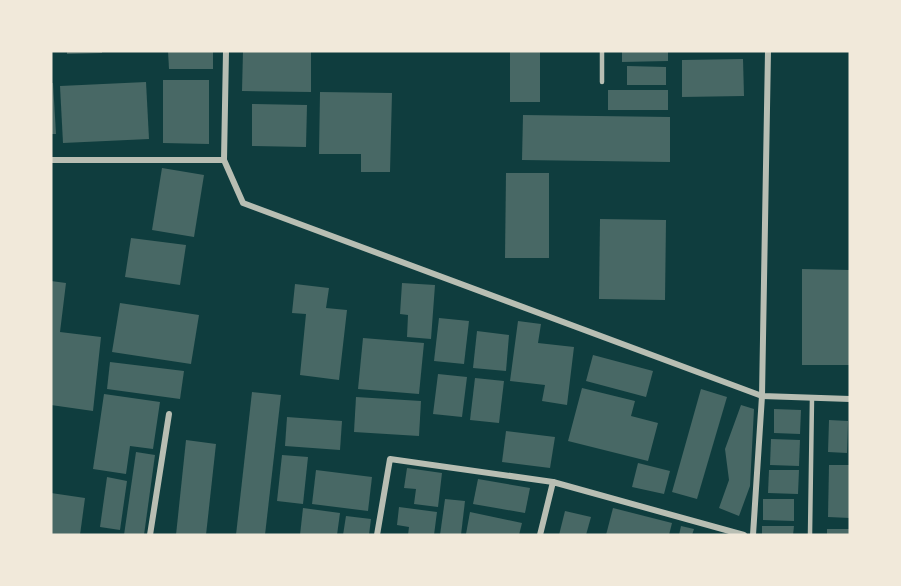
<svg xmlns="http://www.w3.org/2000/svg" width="901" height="586" viewBox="0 0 901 586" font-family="'Crimson Pro',serif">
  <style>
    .building { fill: #486865 }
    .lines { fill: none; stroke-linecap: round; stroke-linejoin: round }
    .service { stroke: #b8beb3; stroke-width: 4.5 }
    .minor { stroke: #b8beb3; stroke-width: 6 }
  </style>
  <rect width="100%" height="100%" fill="#0f3d3e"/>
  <g class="building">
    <polygon points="67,51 102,51 102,53 67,54"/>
    <polygon points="168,51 213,51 213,69 169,69"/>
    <polygon points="243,51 311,51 311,92 242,91"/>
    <rect x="510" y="51" width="30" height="51"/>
    <polygon points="622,51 668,51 668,61 622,62"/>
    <polygon points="743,59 744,96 682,97 682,60"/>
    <polygon points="627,66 666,67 666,85 627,85"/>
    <polygon points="163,80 209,80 209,144 163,143"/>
    <polygon points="146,82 149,139 63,143 60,86"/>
    <polygon points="51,83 53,83 56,134 51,134"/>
    <rect x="608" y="90" width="60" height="20"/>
    <polygon points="320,92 392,93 390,172 361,172 361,154 319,154"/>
    <polygon points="252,104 307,105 306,147 252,146"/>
    <polygon points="523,115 670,117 670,162 522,160"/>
    <polygon points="162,168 204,175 194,237 152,230"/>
    <polygon points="506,173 549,173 549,258 505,258"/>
    <polygon points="600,219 666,220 665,300 599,299"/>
    <polygon points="131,238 186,245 180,285 125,277"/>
    <polygon points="802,269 850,270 850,365 802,365"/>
    <polygon points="51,281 66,283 60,332 101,337 93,411 51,405"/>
    <polygon points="402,283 435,285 431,339 407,337 408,315 400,314"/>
    <polygon points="295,284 329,288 326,308 347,310 339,380 300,375 306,314 292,313"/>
    <polygon points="120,303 199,315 191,364 112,352"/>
    <polygon points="439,318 469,321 464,364 434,361"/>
    <polygon points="518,321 541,324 538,343 574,347 567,405 542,401 545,385 510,381"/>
    <polygon points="477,331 509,335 506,371 473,368"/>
    <polygon points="363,338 424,343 419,394 358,389"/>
    <polygon points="593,355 653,371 646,397 586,381"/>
    <polygon points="110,362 184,371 180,399 107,389"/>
    <polygon points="438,374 467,377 462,417 433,414"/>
    <polygon points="475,378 504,381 499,423 470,420"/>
    <polygon points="582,388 635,401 631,416 658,423 648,461 568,441"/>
    <polygon points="701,389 727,397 697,499 672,492"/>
    <polygon points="252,392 281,395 265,535 236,535"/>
    <polygon points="104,394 160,402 153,449 130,446 126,474 93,469"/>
    <polygon points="356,397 421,401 419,436 354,432"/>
    <polygon points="741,405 754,409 750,486 739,516 719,508 729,480 725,449"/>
    <polygon points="774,409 801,410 800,434 774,433"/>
    <polygon points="287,417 342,421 340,450 285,446"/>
    <polygon points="829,420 848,421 847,453 828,452"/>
    <polygon points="506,431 555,437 550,468 502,462"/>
    <polygon points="771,439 800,440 799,466 770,465"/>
    <polygon points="186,440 216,444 206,535 176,535"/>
    <polygon points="136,452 155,455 144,535 124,535"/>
    <polygon points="282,455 308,457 303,504 277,501"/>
    <polygon points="638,463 670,471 664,494 632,487"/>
    <polygon points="829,465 850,465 850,518 828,517"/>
    <polygon points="407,468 442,473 438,507 414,504 416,489 404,488"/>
    <polygon points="316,470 372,477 368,511 312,504"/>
    <polygon points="769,470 799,470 798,494 768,493"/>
    <polygon points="107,477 127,481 120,530 100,527"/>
    <polygon points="478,479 530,488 525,513 473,504"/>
    <polygon points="51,493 85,498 80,535 51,535"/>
    <polygon points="445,499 465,501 461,535 440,535"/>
    <polygon points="763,499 794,499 794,521 763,520"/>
    <polygon points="399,507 437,512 434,535 408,535 409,527 397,525"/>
    <polygon points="303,508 340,513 337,535 300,535"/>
    <polygon points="613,508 672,523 669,535 606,535"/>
    <polygon points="565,511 591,517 586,535 559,535"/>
    <polygon points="470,512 522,523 519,535 466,534"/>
    <polygon points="346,516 371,519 369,535 343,535"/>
    <polygon points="681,526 694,529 692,535 679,535"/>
    <polygon points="762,526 794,526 793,535 762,535"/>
    <rect x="827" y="529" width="23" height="6"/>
  </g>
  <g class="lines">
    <g class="service">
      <polyline points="602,82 602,51"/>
      <polyline points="810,535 812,398"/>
    </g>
    <g class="minor">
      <polyline points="226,51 224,160 243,203 762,396 850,399"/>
      <polyline points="51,160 224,160"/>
      <polyline points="150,535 169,414"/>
      <polyline points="377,535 390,459 553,482"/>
      <polyline points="540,535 553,482 744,535"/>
      <polyline points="753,535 762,396 768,51"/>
    </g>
  </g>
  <rect width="901" height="586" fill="none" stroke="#f1e9da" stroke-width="105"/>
</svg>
